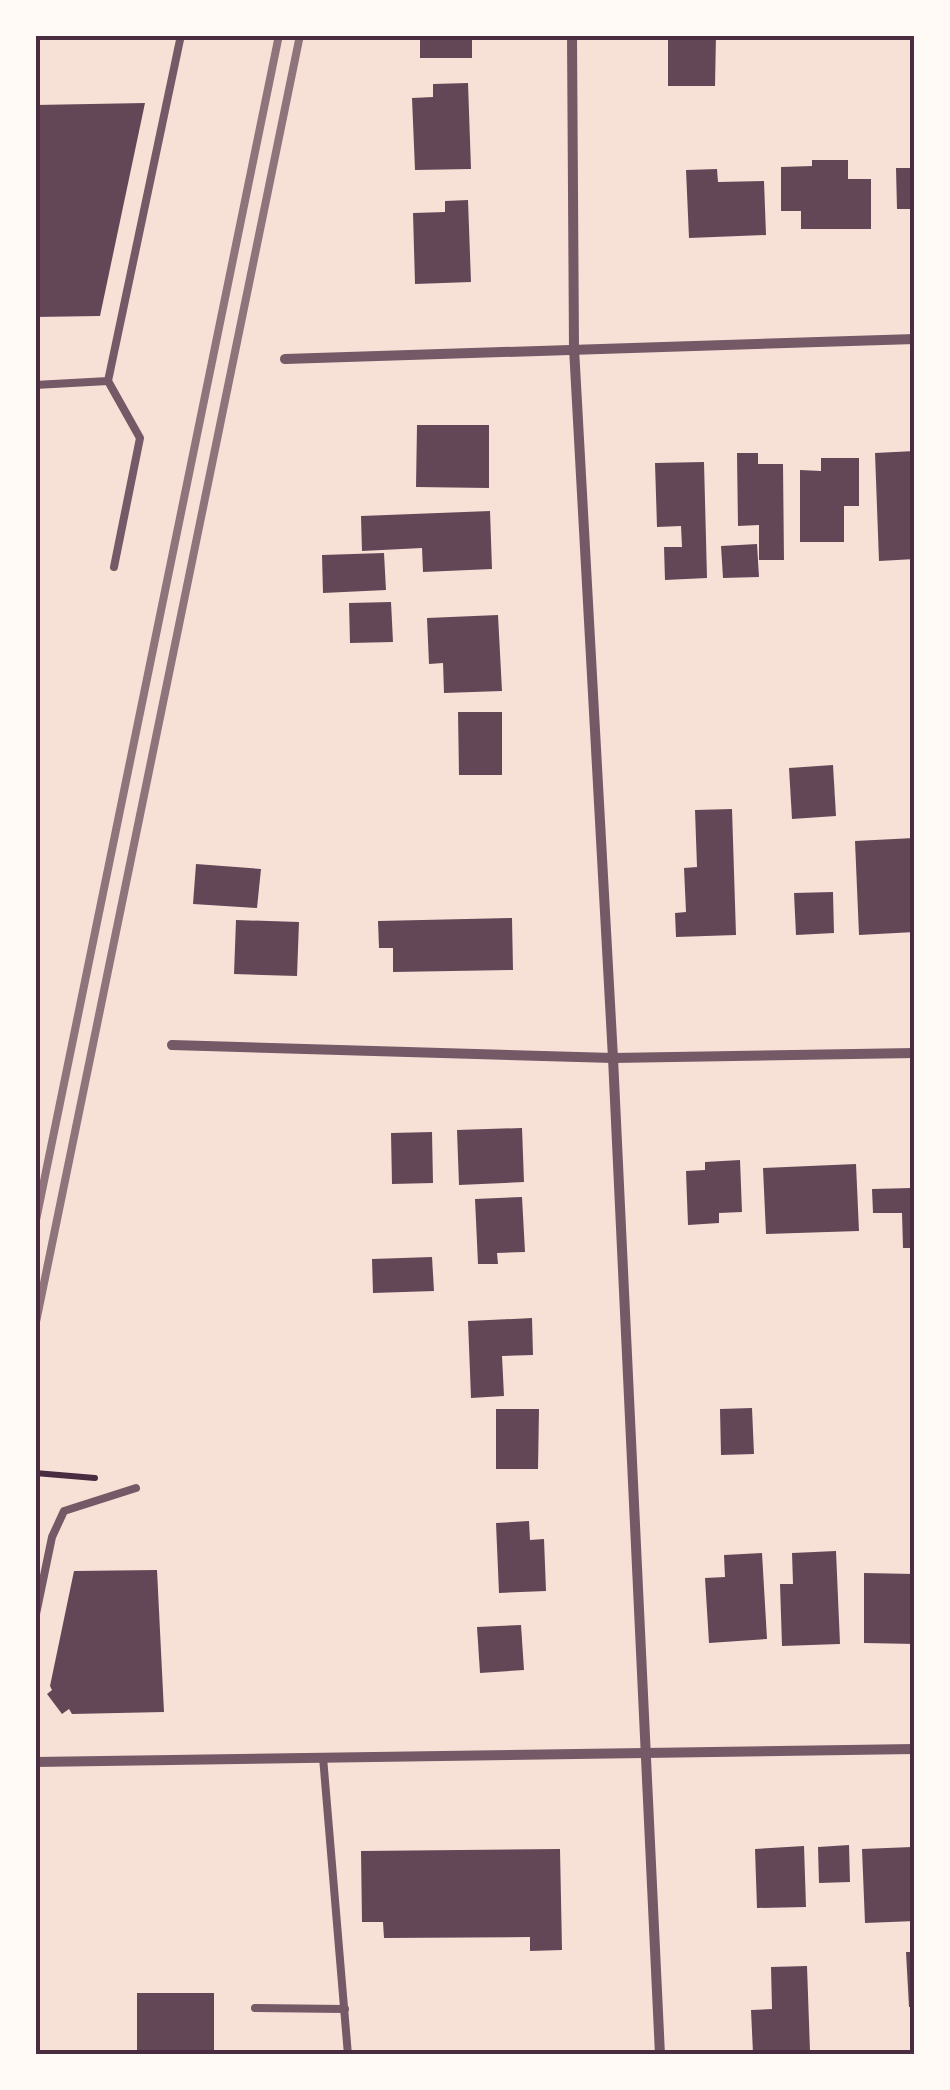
<svg xmlns="http://www.w3.org/2000/svg" width="950" height="2090" viewBox="0 0 950 2090" font-family="Commissioner,sans-serif">
  <style>
    .building { fill: #644757 }
    .lines { fill: none; stroke-linecap: round; stroke-linejoin: round }
    .path { stroke: #4a2c40; stroke-width: 6 }
    .service { stroke: #755966; stroke-width: 8 }
    .minor { stroke: #755966; stroke-width: 10 }
    .rail { stroke: #8f747c; stroke-width: 8 }
    .neatline { fill: none; stroke: #4a2c40; stroke-width: 4 }
  </style>
  <rect width="100%" height="100%" fill="#f7e1d7"/>
  <g class="building">
    <rect x="420" y="35" width="52" height="23"/>
    <polygon points="668,35 716,35 715,86 668,86"/>
    <polygon points="468,83 471,169 415,170 412,98 433,97 433,84"/>
    <polygon points="145,103 100,316 35,317 35,105"/>
    <polygon points="812,160 848,160 848,179 871,179 871,229 801,229 801,211 781,211 781,167 812,166"/>
    <polygon points="896,168 915,168 915,209 897,209"/>
    <polygon points="717,169 718,182 764,181 766,235 689,238 686,170"/>
    <polygon points="468,200 471,282 415,284 413,213 445,212 445,201"/>
    <polygon points="417,425 489,425 489,488 416,487"/>
    <polygon points="915,451 915,559 879,561 875,453"/>
    <polygon points="737,453 758,453 758,464 783,464 784,560 759,560 759,525 738,526"/>
    <polygon points="821,458 859,458 859,506 844,506 844,542 800,542 800,470 821,471"/>
    <polygon points="704,462 707,578 665,580 664,547 682,547 681,526 657,527 655,463"/>
    <polygon points="490,511 492,569 423,572 422,548 362,551 361,516"/>
    <polygon points="757,544 759,577 723,578 721,546"/>
    <polygon points="384,553 386,590 323,593 322,555"/>
    <polygon points="391,602 393,642 350,643 349,603"/>
    <polygon points="498,615 502,691 444,693 443,663 429,664 427,618"/>
    <polygon points="458,712 502,712 502,775 459,775"/>
    <polygon points="833,765 836,816 792,819 789,768"/>
    <polygon points="732,809 736,935 676,937 675,913 686,912 684,868 697,867 695,810"/>
    <polygon points="914,838 915,932 859,935 855,841"/>
    <polygon points="196,864 261,869 257,908 193,904"/>
    <polygon points="833,892 834,933 796,935 794,893"/>
    <polygon points="512,918 513,970 393,972 393,948 379,948 378,921"/>
    <polygon points="236,920 299,922 297,976 234,974"/>
    <polygon points="522,1128 524,1182 459,1185 457,1130"/>
    <polygon points="432,1132 433,1183 392,1184 391,1133"/>
    <polygon points="915,1159 915,1248 903,1248 902,1213 873,1213 872,1189 911,1188 910,1160"/>
    <polygon points="740,1160 742,1212 719,1213 719,1223 688,1225 686,1171 705,1170 705,1162"/>
    <polygon points="856,1164 859,1231 766,1234 763,1168"/>
    <polygon points="522,1197 525,1252 497,1253 498,1264 478,1264 475,1199"/>
    <polygon points="432,1257 434,1291 373,1293 372,1259"/>
    <polygon points="532,1318 533,1355 502,1356 504,1396 471,1398 468,1321"/>
    <polygon points="752,1408 754,1454 721,1455 720,1409"/>
    <polygon points="496,1409 539,1409 538,1469 496,1469"/>
    <polygon points="529,1521 530,1540 544,1539 546,1591 499,1593 496,1523"/>
    <polygon points="836,1551 840,1644 782,1646 780,1584 793,1584 792,1553"/>
    <polygon points="762,1553 767,1639 709,1643 705,1578 725,1577 724,1555"/>
    <polygon points="157,1570 164,1712 72,1714 69,1709 62,1714 47,1694 52,1690 50,1686 74,1571"/>
    <polygon points="864,1573 915,1574 915,1644 864,1643"/>
    <polygon points="521,1625 524,1670 480,1673 477,1627"/>
    <polygon points="849,1845 850,1882 819,1883 818,1847"/>
    <polygon points="804,1846 806,1907 757,1908 755,1849"/>
    <polygon points="912,1847 915,1921 865,1923 862,1849"/>
    <polygon points="560,1849 562,1950 530,1951 530,1937 384,1938 383,1922 362,1922 361,1851"/>
    <polygon points="906,1952 915,1952 915,2007 909,2007"/>
    <polygon points="807,1966 810,2051 753,2053 751,2010 772,2009 771,1967"/>
    <rect x="137" y="1993" width="77" height="62"/>
  </g>
  <g class="lines">
    <polyline class="path" points="35,1473 95,1478"/>
    <g class="service">
      <polyline points="108,381 140,438 114,567"/>
      <polyline points="35,385 108,381 181,35"/>
      <polyline points="35,1619 52,1537 64,1511 136,1488"/>
      <polyline points="323,1757 348,2055"/>
      <polyline points="255,2008 345,2009"/>
    </g>
    <g class="minor">
      <polyline points="572,35 574,348 613,1058 660,2055"/>
      <polyline points="285,359 915,339"/>
      <polyline points="172,1045 613,1058 915,1053"/>
      <polyline points="35,1762 915,1749"/>
    </g>
    <g class="rail">
      <polyline points="35,1225 279,35"/>
      <polyline points="35,1327 300,35"/>
    </g>
  </g>
  <rect width="950" height="2090" fill="none" stroke="#fffaf5" stroke-width="75"/>
  <rect x="38" y="38" width="874" height="2014" class="neatline"/>
</svg>
